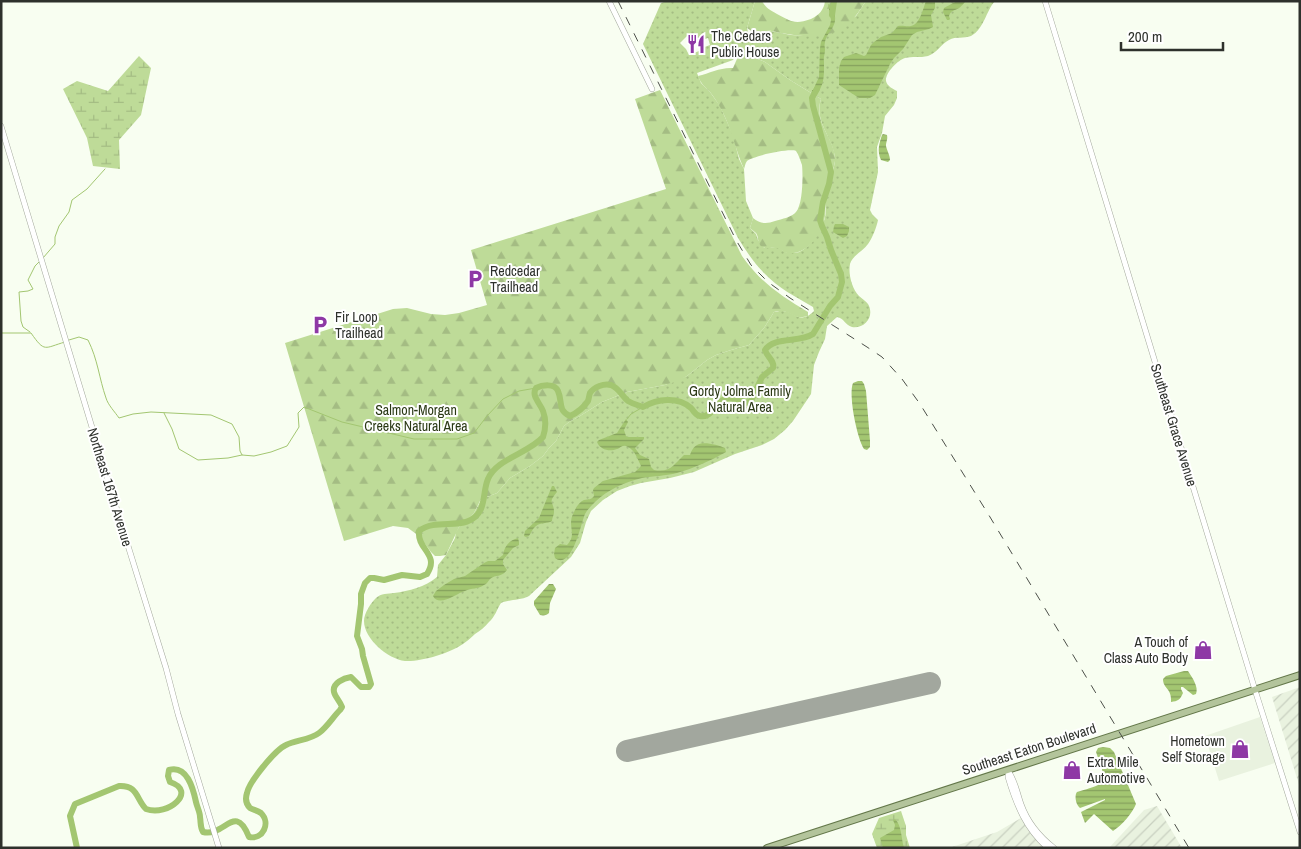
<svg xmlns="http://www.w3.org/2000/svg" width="1301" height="849" viewBox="0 0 1301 849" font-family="'Archivo Narrow',sans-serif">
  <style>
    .built { fill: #e9f2df }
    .industrial { fill: url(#industrial-furrows) }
    .grass { fill: url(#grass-dots); fill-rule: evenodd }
    .forest { fill: url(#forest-firs) }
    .wetland { fill: url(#wetland-marsh) }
    .water { fill: url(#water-rules) }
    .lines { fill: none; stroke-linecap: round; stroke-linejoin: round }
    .stream { stroke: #a3c671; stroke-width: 1 }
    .river { stroke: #a3c671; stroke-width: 6 }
    .runway { stroke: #a2a79e; stroke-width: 22 }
    .tertiary-casing { stroke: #a3a89c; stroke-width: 6 }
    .primary-casing { stroke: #637749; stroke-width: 8 }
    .tertiary { stroke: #fff; stroke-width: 5 }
    .primary { stroke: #b3c49b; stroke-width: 6 }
    .rail { stroke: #4d504a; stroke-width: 1; stroke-dasharray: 9 9; stroke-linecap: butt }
    .labels { text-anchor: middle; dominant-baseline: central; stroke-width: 4; stroke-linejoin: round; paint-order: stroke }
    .poi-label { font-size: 14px; fill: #2e312c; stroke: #fff; text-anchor: start }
    .park-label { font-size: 14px; fill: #2b3915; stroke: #fff }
    .street-label { font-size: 14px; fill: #2e312c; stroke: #fff }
  </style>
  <defs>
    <pattern id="industrial-furrows" width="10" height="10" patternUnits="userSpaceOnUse" patternTransform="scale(1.25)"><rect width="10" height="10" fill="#e9f2df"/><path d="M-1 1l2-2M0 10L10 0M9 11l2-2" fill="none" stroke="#c8d0c0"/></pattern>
    <pattern id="grass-dots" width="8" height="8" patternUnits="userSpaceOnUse" patternTransform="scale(1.25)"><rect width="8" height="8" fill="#bedb98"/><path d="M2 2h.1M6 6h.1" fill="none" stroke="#a4bc83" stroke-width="1.8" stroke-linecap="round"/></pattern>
    <pattern id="forest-firs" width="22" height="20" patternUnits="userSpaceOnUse" patternTransform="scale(1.25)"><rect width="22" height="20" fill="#bedb98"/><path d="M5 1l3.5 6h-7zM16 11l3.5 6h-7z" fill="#a4bc83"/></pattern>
    <pattern id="wetland-marsh" width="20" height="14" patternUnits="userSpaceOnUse" patternTransform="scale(1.25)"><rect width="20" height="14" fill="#bedb98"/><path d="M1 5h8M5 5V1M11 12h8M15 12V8" fill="none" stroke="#a4bc83"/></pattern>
    <pattern id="water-rules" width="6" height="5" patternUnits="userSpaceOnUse" patternTransform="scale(1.25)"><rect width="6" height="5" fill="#a3c671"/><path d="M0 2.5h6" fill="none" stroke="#85a15d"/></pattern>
  </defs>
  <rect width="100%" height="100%" fill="#f8fef1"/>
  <polygon class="built" points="1260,717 1275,763 1219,781 1205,736"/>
  <g class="industrial">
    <polygon points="1300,687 1300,788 1272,697"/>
    <polygon points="1157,806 1182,848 1109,848 1144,810"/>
    <polygon points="1021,818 1045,848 949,848 997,832"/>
  </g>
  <path class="grass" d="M 668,1 L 755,1 L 747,28 L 748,32 L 771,31 L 791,35 L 807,36 L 829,34 L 856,16 L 866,1 L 995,1 C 986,11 984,29 971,36 C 964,39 956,36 949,40 C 941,44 937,53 928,56 C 920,58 912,56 905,58 C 898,60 885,73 886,81 C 887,86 893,89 897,91 L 897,98 L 894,105 L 885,116 L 882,133 L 877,147 L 878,172 L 870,210 L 872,214 L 878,220 C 877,226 872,239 868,244 C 863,251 852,256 850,264 C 848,274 852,289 859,296 C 862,299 866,301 868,304 C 875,316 865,329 852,327 C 845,325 844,318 837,317 L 827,326 L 825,339 L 819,352 L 814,365 L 811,394 L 793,421 L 785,430 L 774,439 L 762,445 L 735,454 L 694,472 L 670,478 L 641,483 L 630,486 L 617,491 L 603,500 L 591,511 L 586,522 L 580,543 L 571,557 L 529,596 C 519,601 510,599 501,603 C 497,609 495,617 489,622 C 485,627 480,631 475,634 C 471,638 467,641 463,644 C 450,653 421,662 405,661 C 388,659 364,639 364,621 C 364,613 371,603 376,598 C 381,593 388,594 394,593 C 409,591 425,587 437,577 L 438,565 L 446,555 L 455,538 L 456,532 L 461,524 L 474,513 L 480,502 L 482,499 L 497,493 L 510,478 L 530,466 L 543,456 L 549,448 L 556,441 L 564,426 L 569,422 L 580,416 L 602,402 L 627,392 L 665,385 L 687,376 L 707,360 L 716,355 L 731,350 L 749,345 L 764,328 L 774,312 C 777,312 780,310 783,311 C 795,312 800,325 814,311 L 813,307 C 796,297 778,288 764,273 C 754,263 746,251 738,238 L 643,44 L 661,3 ZM 688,35 L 696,42 L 708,38 L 710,45 L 699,49 L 699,51 L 689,55 L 686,49 L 680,43 ZM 738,51 L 765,62 L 790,80 L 821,99 C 814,122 832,136 835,157 C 836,168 827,183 826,194 C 825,202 827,210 825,217 C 823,228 811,246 801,251 C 798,253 793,253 790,253 C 784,253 781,248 776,247 C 772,247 768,248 764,248 L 758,240 L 756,234 L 750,228 L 753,218 L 746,201 L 744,169 L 739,159 L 733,135 L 720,106 L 710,92 L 701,83 L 697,73 L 733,60 Z"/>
  <g class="forest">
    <path d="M 755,1 L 762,1 C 766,8 770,10 777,14 C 791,21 794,25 811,19 C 819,15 824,10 825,1 L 866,1 C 860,10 855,18 847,25 C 827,42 795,36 772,31 C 766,30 759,33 753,32 C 751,31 749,29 747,28 Z"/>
    <path d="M 740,52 L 765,62 L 790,80 L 821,99 C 813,125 836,138 835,161 C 834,171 827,182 826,194 C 824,202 827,212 824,220 C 821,236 805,256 787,253 C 783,252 781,249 777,248 C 772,246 767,250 762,247 C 757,243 759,237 756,233 C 754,231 752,230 750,228 L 753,218 C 760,224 767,224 775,221 C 782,219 792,217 796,212 C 803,204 803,175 802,165 C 800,160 799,155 796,151 C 789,148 753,156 747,161 C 745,164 745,166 744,169 C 735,149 732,129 721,109 C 718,103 714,97 710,92 C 705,87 701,84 698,76 C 710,73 721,67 733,68 Z"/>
    <path d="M 660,90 L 742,256 C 760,282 781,296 808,312 L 808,316 C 791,321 791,307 774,312 L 764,328 L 749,345 L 731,350 L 716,355 L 707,360 L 687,376 L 678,381 L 665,385 L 627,392 L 602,402 L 580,416 L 569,422 L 564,426 L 556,441 L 549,448 L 543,456 L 530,466 L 510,478 L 497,493 L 482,499 L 480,501 L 474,513 L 459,527 L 446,555 L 440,556 L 435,556 L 431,552 L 419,536 L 408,528 L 393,526 L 344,541 L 285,343 L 393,309 L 407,308 L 431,314 L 445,315 L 459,313 L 487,305 L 471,250 L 666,189 L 635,99 Z"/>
  </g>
  <g class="wetland">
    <polygon points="139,56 151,68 141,115 119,140 120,169 93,166 87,138 63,89 77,81 108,91"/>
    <polygon points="901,811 906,826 906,835 910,848 877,848 872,834 879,818"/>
  </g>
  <g class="water">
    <path d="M 926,1 L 935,2 L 935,8 L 931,15 L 933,27 L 929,29 L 917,32 L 912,35 L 903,49 L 894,58 L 890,64 L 875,95 L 870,98 L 859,98 L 839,85 L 839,68 L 841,61 L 844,57 L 856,53 L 864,56 L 866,55 L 871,45 L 874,42 L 881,37 L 892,33 L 898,26 C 903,25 907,27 911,26 C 920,24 923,9 926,1 Z"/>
    <path d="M 957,1 L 966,1 C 964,3 961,7 959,8 C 954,11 951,10 949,16 L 950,19 L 949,20 L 947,20 L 943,12 L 944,8 Z"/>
    <path d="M 828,4 C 833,7 836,14 835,21 C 834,29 826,34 825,42 C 824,48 825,45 825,50 C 825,54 823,58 824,62 C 824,76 825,89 812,97 L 812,90 L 813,90 L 819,77 L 820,48 L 821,42 L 830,25 L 831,20 Z"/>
    <path d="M 883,134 L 887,135 C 888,140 886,141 886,146 C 887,151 890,155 890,160 L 888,162 L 881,160 C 877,151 879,144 882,135 Z"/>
    <polygon points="835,224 843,224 849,227 849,231 847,236 843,238 833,232 834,226"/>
    <path d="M 858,381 L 862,381 L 864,384 L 866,391 L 870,441 L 870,447 L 867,450 L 864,449 C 857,439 848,394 853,383 Z"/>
    <path d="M 626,419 L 628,422 L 624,430 L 626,436 L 628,437 L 644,437 L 644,439 L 635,448 L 640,455 L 649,459 L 651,467 L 654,470 C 671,473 674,464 684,455 L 690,455 C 691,452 693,447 697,445 C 703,441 718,445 725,448 L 726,452 C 710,461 694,468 677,473 C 665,476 654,476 642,478 C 625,482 607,490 595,502 C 591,506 587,510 585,514 C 581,523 572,571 555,558 L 554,554 L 555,548 L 560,544 L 567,545 C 578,534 566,526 574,512 C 576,508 579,502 584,500 C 589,499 591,500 594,496 L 593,490 L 594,488 L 603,481 L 635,472 L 641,466 C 638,460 635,450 628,447 C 623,444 622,447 617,449 C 610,452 600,450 597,442 L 599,440 L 617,433 Z"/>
    <path d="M 552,486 L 554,486 L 557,492 C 547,504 554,501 554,512 C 554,515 552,518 552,521 C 547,524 541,522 536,526 C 533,528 531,533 529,536 L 526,537 L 524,536 L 525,531 L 539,518 Z"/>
    <path d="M 518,538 L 519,542 L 519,545 L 513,548 L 503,560 L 503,564 L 507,570 C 501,578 496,574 490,579 C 488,581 487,584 484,585 C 479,589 471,588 465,591 C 457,593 439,608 433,596 L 436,591 L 444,585 L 454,579 L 465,576 L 484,563 L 488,561 L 495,561 L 503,555 C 504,547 509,540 518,538 Z"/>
    <path d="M 549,584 L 553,584 L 556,589 L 550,603 L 549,613 C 547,615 544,616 540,615 L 534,605 L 534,601 Z"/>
    <path d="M 1184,671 L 1188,671 C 1192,677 1199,687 1196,694 L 1193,695 L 1183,687 L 1181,687 L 1181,689 L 1183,693 C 1180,700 1178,701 1171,702 C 1172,688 1163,689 1163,679 L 1166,676 Z"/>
    <path d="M 1103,747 L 1110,748 L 1114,752 L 1136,804 C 1132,814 1122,825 1113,831 L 1094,814 L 1085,823 L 1081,812 L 1105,800 L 1105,799 L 1080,808 C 1076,805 1074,796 1077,792 C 1110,782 1107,784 1096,752 L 1098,748 Z"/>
    <path d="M 895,819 C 902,826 901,838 904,848 L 883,848 L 880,838 L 894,830 L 895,825 L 893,820 Z"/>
  </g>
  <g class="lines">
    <g class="stream">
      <polyline points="43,258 55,244 55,237 59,226 69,212 72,200 87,189 105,169"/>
      <polyline points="30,332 23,327 21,321 19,292 28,291 33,289 28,280 35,266 40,261"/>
      <path d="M 1,333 L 31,333 C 45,353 44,348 65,342"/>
      <path d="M 69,340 L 79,337 L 88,340 C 98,360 99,378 106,398 C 108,405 115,412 119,418 L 133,414 L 151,412 L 211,415 L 232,424 L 239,437 L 240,451 L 242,455 L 254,456 L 271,452 L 287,446 L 299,427 L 298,413 L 304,407 L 342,422 L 414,439 L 457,439 L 474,433 L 487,416 L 503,399 L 519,391 L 536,388"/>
      <polyline points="164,413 172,429 179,449 198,460 228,458 242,455"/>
      <polyline points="627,419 631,414 643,407"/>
    </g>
    <g class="river">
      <polyline points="832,15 834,1"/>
      <path d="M 77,848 L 70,816 L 75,804 L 119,786 C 138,785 136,799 146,809 C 168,817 198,791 170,782 L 168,776 L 169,770 C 187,765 193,788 196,802 C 197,807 200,812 200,817 C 201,823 200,827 203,832 C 225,837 235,802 249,837 C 263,840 271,823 261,813 C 257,810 253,810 250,808 C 246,804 245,799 247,793 C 249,782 275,750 286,745 C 296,740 310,740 319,733 C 327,727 333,717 340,710 L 342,707 C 340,701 335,697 334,692 C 332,683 344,678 351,677 L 361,687 L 369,687 L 371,684 L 363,656 L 362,649 L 357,636 L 361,604 L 361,594 L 365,583 L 370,578 L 374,578 L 384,580 L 402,575 L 420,577 L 427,574 C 440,554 417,550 419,531 C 438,516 469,534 481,509 C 485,499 484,488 488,479 C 496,459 529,453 543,437 C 546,428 546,419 543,411 C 540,403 531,396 536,388 C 542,385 555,383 558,391 C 563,402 557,410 570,416 C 577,413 584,407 588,401 C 589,398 589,396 590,393 C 594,387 604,383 611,385 C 619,388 622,396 628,401 C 633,404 638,405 643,407 C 657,399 678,396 691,408 C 694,411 695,415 700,416 C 714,418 715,400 728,398 C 735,397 741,401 747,403 L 751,401 L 762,377 L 773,368 C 775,361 767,357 765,350 C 774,336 800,343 813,334 L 830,306 L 838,297 L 842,282 L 841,274 L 831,250 L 827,237 L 822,226 L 820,220 L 823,202 L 829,184 L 831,172 L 813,106 L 812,98 L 817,89"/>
    </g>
    <polyline class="runway" points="627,751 930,683"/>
    <g class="tertiary-casing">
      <g id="tertiary">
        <polyline points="609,1 652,89"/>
        <polyline points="1045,1 1255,690 1300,832"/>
        <polyline points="1,126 120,520 166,668 178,714 219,848"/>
        <path d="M 1008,771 C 1015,780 1017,793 1021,804 C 1027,821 1040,837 1054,848"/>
        <path d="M 1008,771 L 1008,777 C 1016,804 1026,829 1048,848"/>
      </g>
    </g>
    <g class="primary-casing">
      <polyline id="primary" points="767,848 1300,675"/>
    </g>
    <use href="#tertiary" class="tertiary"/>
    <use href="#primary" class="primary"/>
    <polyline class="rail" points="618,1 736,240 751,265 768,282 790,298 867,347 882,357 902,379 920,404 990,517 1189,848"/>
  </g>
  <defs>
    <g id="restaurant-bare" transform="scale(1.5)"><path d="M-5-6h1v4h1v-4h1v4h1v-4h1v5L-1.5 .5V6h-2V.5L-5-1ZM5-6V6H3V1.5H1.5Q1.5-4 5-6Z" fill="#8e38a5" stroke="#fff" stroke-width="2.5" paint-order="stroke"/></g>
    <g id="parking-bare" transform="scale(1.5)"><path d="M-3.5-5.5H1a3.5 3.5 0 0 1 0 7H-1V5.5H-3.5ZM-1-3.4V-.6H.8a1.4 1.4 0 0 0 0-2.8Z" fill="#8e38a5" stroke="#fff" stroke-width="2.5" paint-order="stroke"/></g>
    <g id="shop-bare" transform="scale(1.5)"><path d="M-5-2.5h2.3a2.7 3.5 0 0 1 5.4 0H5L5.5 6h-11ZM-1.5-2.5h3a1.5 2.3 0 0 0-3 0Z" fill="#8e38a5" stroke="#fff" stroke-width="2.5" paint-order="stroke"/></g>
  </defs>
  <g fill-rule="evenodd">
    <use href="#restaurant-bare" x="696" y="44"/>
    <use href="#parking-bare" x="475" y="279"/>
    <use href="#parking-bare" x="320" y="325"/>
    <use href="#shop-bare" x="1203" y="650"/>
    <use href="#shop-bare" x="1240" y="749"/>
    <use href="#shop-bare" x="1072" y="770"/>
  </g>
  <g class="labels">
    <g class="poi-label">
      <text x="711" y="36">The Cedars<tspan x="711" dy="16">Public House</tspan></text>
      <text x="490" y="271">Redcedar<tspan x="490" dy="16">Trailhead</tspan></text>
      <text x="335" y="317">Fir Loop<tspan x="335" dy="16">Trailhead</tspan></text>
      <text x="1188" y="642" text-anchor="end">A Touch of<tspan x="1188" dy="16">Class Auto Body</tspan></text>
      <text x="1225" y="741" text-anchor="end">Hometown<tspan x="1225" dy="16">Self Storage</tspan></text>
      <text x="1087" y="762">Extra Mile<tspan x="1087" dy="16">Automotive</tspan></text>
    </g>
    <g class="park-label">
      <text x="740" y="391">Gordy Jolma Family<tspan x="740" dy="16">Natural Area</tspan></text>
      <text x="416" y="410">Salmon-Morgan<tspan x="416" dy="16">Creeks Natural Area</tspan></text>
    </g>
    <g class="street-label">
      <text transform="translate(1174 425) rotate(73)">Southeast Grace Avenue</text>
      <text transform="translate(110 487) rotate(73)">Northeast 167th Avenue</text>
      <text transform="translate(1029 749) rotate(-18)">Southeast Eaton Boulevard</text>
    </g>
  </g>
  <rect width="1301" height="849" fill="none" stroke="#2e312c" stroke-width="5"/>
  <path d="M1121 42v8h102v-8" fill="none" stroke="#2e312c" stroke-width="2.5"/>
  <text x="1128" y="42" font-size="15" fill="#2e312c" stroke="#ffffff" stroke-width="4" paint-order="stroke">200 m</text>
</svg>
